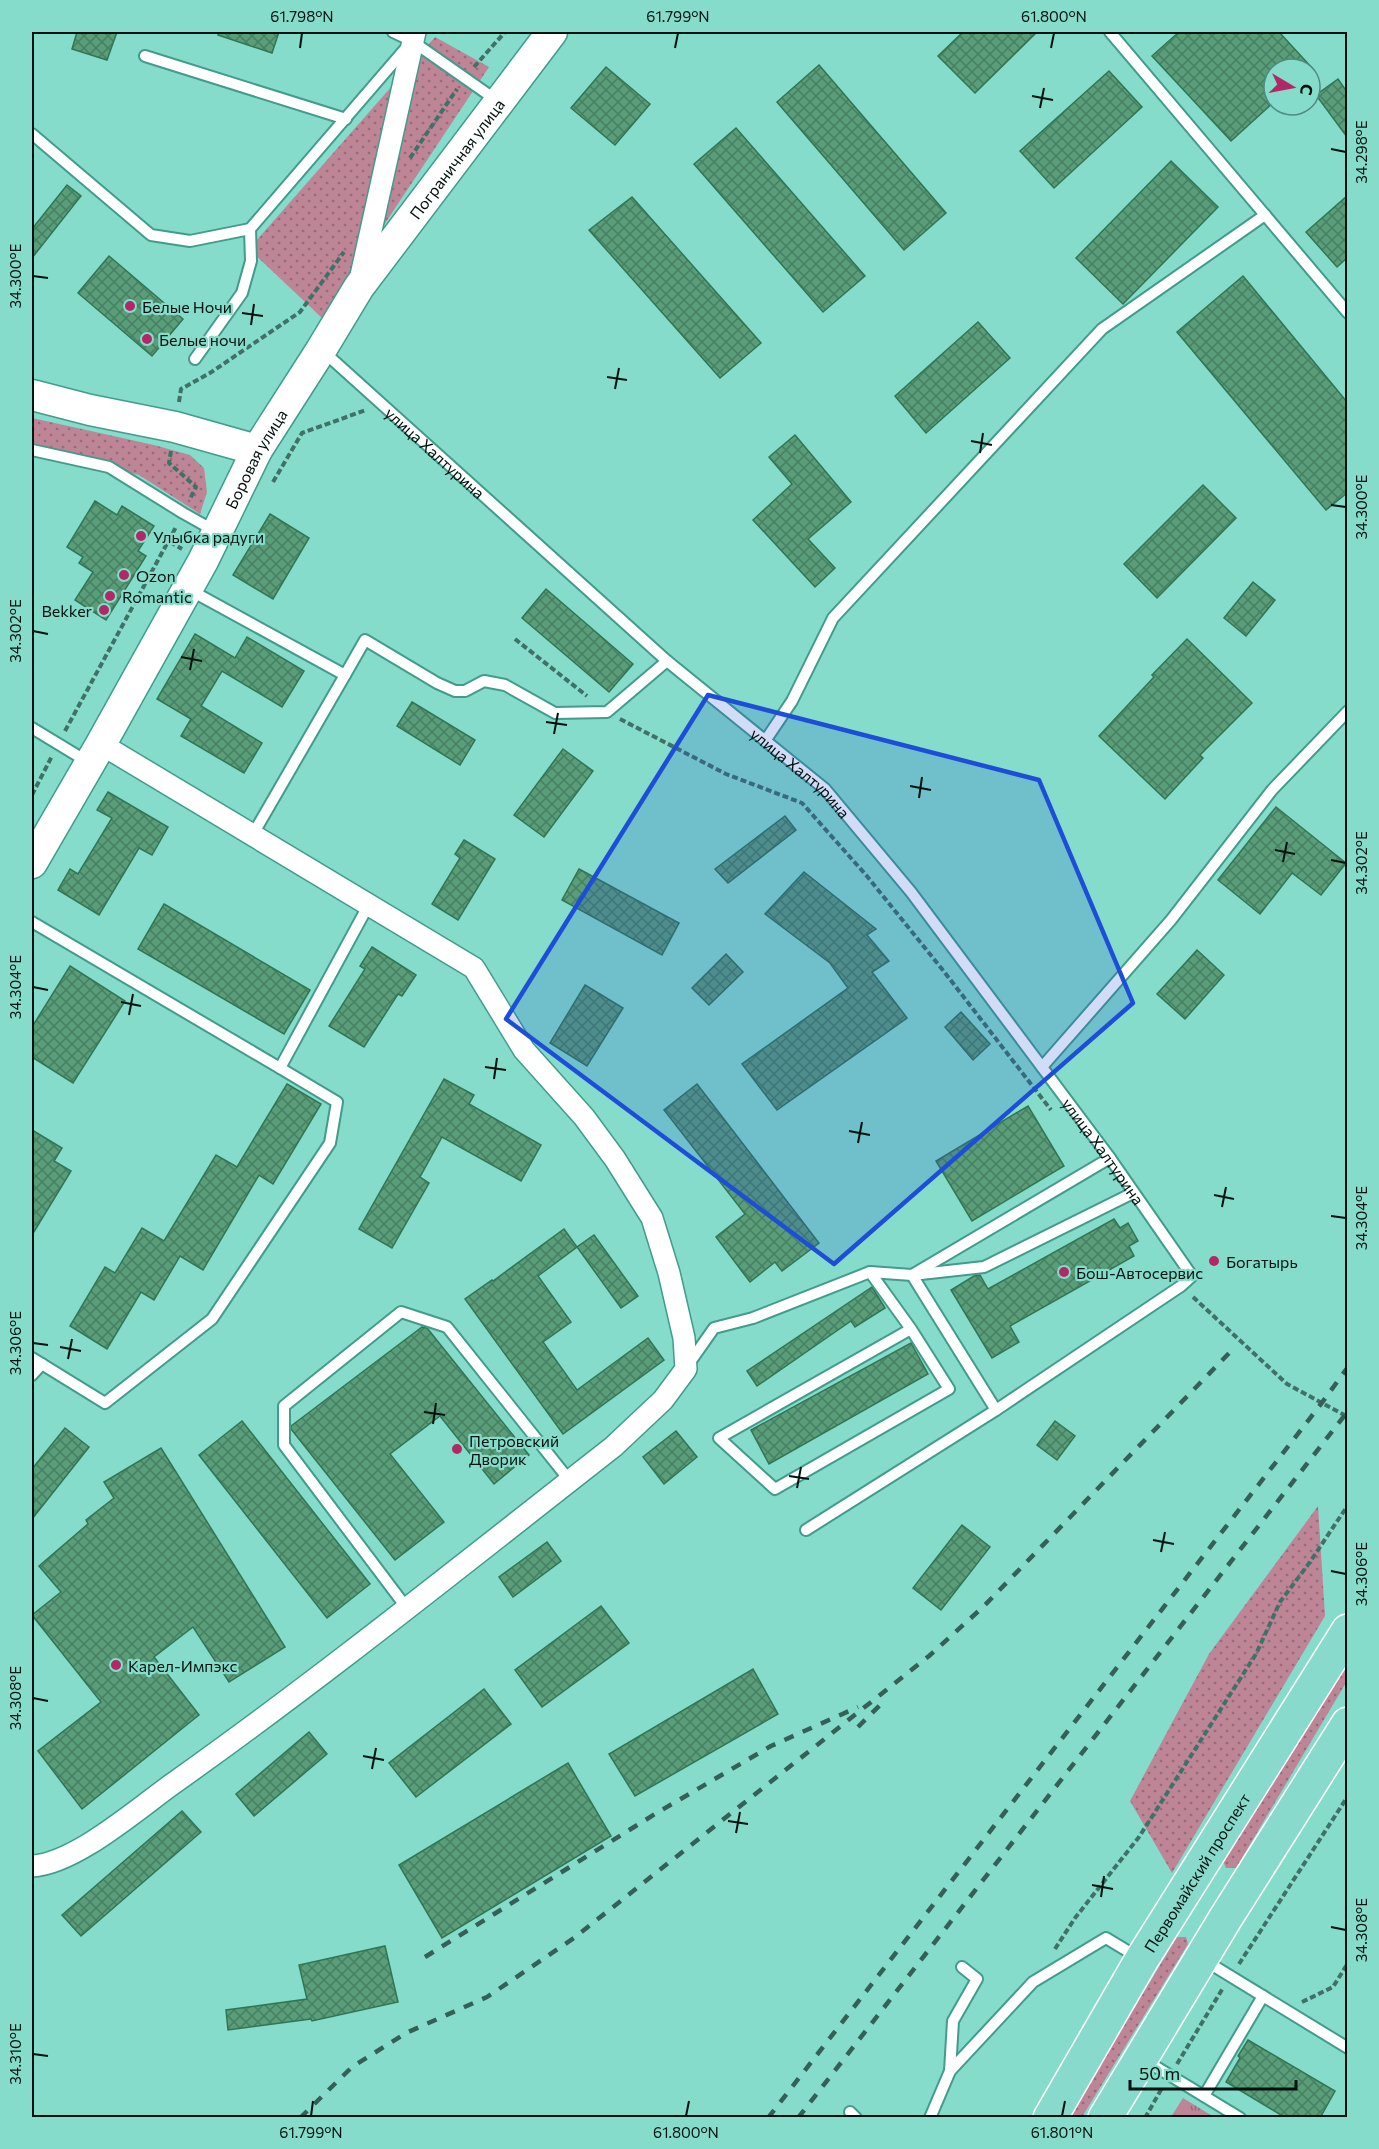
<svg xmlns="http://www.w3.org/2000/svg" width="1379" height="2149" viewBox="0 0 1379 2149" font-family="Commissioner,sans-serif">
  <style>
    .grass { fill: url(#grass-dots) }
    .park { fill: url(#park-tufts) }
    .building { fill: url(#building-cross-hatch); stroke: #317654; stroke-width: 1.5 }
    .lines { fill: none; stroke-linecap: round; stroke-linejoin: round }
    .lane-casing { stroke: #429c8b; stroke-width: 14 }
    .street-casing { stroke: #429c8b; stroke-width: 24 }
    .secondary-casing { stroke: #429c8b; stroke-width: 33 }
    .primary-casing { stroke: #fff; stroke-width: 36 }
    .path { stroke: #3f7167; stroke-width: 4; stroke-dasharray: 6 3; stroke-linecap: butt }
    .lane { stroke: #fff; stroke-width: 10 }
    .street { stroke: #fff; stroke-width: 21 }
    .secondary { stroke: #fff; stroke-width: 30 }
    .primary { stroke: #88dacc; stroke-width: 33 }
    .rail { stroke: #346057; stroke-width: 4.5; stroke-dasharray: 10 10; stroke-linecap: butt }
    .marked { fill: #1d4ed8; fill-opacity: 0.2; stroke: #1d4ed8; stroke-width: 4.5; stroke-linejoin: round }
    .ticks { fill: none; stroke: #00120e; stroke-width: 2 }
    .poi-dot { fill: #b22765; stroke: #85dcca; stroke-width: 2 }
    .labels { text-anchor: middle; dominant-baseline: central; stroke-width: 4.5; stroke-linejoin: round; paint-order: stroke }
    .street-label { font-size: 16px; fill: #00120e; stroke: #85dcca }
    .poi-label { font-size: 16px; fill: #00120e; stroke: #85dcca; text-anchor: start }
    .neatline { fill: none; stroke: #00120e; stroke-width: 2 }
    .ticks-label { font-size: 15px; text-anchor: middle; fill: #00120e }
  </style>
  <defs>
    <pattern id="grass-dots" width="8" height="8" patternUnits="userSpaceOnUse" patternTransform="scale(1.5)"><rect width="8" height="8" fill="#be8597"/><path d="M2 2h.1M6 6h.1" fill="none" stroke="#986b7a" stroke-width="1.8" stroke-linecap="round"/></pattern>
    <pattern id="park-tufts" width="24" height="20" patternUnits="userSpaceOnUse" patternTransform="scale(1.5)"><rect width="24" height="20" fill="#be8597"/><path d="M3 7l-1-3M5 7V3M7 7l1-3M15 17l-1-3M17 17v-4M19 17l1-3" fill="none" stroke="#986b7a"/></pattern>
    <pattern id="building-cross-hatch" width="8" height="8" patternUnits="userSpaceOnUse" patternTransform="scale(1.5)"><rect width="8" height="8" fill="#599d79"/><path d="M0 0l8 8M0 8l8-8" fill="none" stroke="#477f62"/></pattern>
  </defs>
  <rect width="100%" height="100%" fill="#85dcca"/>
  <g class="grass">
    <polygon points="435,37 489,67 322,318 249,249"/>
    <polygon points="32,418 154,445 190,455 204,468 207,492 200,514 139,475 32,445"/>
    <polygon points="1318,1506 1325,1616 1172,1873 1130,1801 1209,1654"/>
    <polygon points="1347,1650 1347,1681 1236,1868 1226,1868 1222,1859"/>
    <polygon points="1177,1937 1186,1937 1188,1944 1082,2117 1068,2118"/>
  </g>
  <polygon class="park" points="1183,2098 1214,2117 1171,2117"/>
  <g class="building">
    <polygon points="77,32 117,32 107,60 72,49"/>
    <polygon points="219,32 279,32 272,53 218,35"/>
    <polygon points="963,32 1037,32 975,93 938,56"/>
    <polygon points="1179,32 1279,32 1313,69 1274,69 1274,102 1231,141 1152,56"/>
    <polygon points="819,65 946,213 904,250 777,102"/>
    <polygon points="606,67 650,104 615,145 571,108"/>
    <polygon points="1109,71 1142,107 1054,188 1020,151"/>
    <polygon points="1338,79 1347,92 1347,137 1316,95"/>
    <polygon points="736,128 865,276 823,312 694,164"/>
    <polygon points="1171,161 1218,207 1123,304 1076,258"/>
    <polygon points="67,185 81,196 32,258 32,229"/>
    <polygon points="1347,196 1347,258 1337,267 1306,232"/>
    <polygon points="632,197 761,343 720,378 589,230"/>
    <polygon points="109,256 183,319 152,356 78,293"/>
    <polygon points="1243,276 1347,402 1347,493 1326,510 1177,332"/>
    <polygon points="978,322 1010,358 926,433 895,396"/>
    <polygon points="795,435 851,502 808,539 835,568 815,587 753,520 792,484 769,457"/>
    <polygon points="1203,485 1236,518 1157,598 1124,564"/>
    <polygon points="95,501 117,515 122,506 154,526 138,551 146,556 106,620 75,600 93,572 79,563 83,557 67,547"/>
    <polygon points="270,514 309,538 273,599 233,575"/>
    <polygon points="1253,582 1275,600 1246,636 1224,618"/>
    <polygon points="546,589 633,664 609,692 522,618"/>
    <polygon points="195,634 235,658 247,637 304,671 282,707 222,671 201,706 262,743 244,773 181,736 191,719 157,699"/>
    <polygon points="1187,639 1252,703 1200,755 1203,758 1165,799 1099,736 1154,677 1152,675"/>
    <polygon points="412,702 475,740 460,765 397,726"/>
    <polygon points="563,749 593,771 544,837 514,815"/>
    <polygon points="108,792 168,827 152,855 139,848 99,915 58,890 70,869 78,874 112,818 97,810"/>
    <polygon points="1276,807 1346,863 1321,895 1292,873 1260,914 1218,880"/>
    <polygon points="785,816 796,830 728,883 715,869"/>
    <polygon points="464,840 495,859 458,920 432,904 460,858 455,854"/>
    <polygon points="579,869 679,923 662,955 562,900"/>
    <polygon points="804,872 876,929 867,935 889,961 872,972 907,1018 777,1110 742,1064 848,988 830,963 765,914"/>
    <polygon points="164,904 310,990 284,1034 138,949"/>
    <polygon points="372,947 416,975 402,996 398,994 364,1047 329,1026 365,969 360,966"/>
    <polygon points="1197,950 1224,975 1185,1019 1157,994"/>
    <polygon points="726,954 743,972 709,1005 692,988"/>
    <polygon points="70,966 125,1001 73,1083 32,1057 32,1027"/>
    <polygon points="585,985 623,1008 587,1066 550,1043"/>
    <polygon points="961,1012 990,1044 973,1060 945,1027"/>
    <polygon points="444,1079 474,1095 469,1104 541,1145 521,1181 442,1137 420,1177 429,1183 392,1248 359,1229"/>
    <polygon points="287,1084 321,1104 273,1184 259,1175 203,1270 180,1256 154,1300 141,1292 107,1349 70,1326 105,1267 115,1273 142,1228 164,1241 216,1155 237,1167"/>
    <polygon points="697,1084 819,1243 782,1271 775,1262 750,1282 716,1237 745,1214 664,1110"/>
    <polygon points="1028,1106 1064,1166 972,1221 936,1161"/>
    <polygon points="32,1130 62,1148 54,1161 71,1171 32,1235"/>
    <polygon points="1114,1219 1120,1228 1128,1223 1138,1241 1129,1246 1134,1256 1010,1326 1019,1342 992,1358 951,1290 974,1276 980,1275 988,1289"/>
    <polygon points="564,1229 577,1247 538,1276 571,1322 543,1342 577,1390 648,1338 664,1360 563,1434 465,1299 492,1280 493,1281"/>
    <polygon points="594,1235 638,1296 621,1308 577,1247"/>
    <polygon points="872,1287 885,1308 855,1327 851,1321 757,1386 747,1371"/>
    <polygon points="422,1327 427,1328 529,1455 494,1484 440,1416 390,1454 444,1522 395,1560 291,1429 291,1426"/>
    <polygon points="911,1343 928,1374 769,1464 751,1430"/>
    <polygon points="242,1421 370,1584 327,1618 199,1455"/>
    <polygon points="1055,1421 1075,1436 1057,1460 1037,1445"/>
    <polygon points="65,1428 89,1447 32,1519 32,1469"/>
    <polygon points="676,1431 697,1457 664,1484 643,1457"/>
    <polygon points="161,1448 285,1647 229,1682 193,1627 154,1657 199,1715 82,1809 38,1751 101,1702 32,1615 61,1592 39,1566 88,1524 86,1520 114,1498 104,1482"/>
    <polygon points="962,1525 990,1547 941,1610 913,1588"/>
    <polygon points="547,1542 561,1561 513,1597 499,1577"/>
    <polygon points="601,1606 629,1643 542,1707 515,1670"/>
    <polygon points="753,1669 778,1714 635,1796 609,1754"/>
    <polygon points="484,1689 511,1724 416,1797 389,1763"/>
    <polygon points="309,1732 327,1754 254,1816 236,1794"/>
    <polygon points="568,1763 611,1836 442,1938 399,1865"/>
    <polygon points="182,1811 201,1832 81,1936 62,1915"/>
    <polygon points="385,1946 398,2002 312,2021 311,2019 228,2030 226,2010 307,1999 299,1965"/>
    <polygon points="1248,2040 1335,2091 1320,2118 1286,2118 1226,2082 1240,2058 1238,2056"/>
  </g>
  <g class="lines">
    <g class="lane-casing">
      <g id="lane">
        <polyline points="393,32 412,41"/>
        <polyline points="1110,32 1348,313"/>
        <polyline points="145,56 346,119"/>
        <polyline points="32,134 151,235 190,241 250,229 412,41 499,102"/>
        <path id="s1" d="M 324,352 L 667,661 L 825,789 L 911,892 L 1110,1158 L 1192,1276 L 1181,1286 L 996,1410 L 806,1530"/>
        <polyline points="195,359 242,293 251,261 250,229"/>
        <polyline points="32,450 109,467 183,513 215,531"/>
        <polyline points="188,589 345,675 365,640 437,683 455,691 465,691 484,681 505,685 555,713 607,712 667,661"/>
        <polyline points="32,728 88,762"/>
        <polyline points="765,741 792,701 833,618 1102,329 1265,215"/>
        <polyline points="252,836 345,675"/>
        <polyline points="32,922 280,1068 368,906"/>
        <polyline points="1042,1067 1171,920 1272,790 1348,711"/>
        <polyline points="870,1272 911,1329 949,1389 775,1489 719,1438 911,1329"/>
        <polyline points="32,1358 105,1403 212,1319 330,1143 337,1102 280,1068"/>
        <polyline points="688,1365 714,1328 753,1318 870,1272 912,1275 984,1267 1133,1193"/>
        <polyline points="32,1375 42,1364"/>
        <polyline points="996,1410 912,1275 1110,1158"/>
        <polyline points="406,1607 284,1445 284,1406 401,1312 447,1327 570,1481"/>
        <polyline points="1204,1960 1348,2048"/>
        <polyline points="1143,2059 1240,2118"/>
        <polyline points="950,2071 953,2021 977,1979 962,1967"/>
        <polyline points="1204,2096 1263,1996"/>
        <polyline points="850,2112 856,2118"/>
        <polyline points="930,2118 950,2071 1033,1982 1106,1938 1139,1958"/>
      </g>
    </g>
    <g class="street-casing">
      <g id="street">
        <polyline points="360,280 415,32"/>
        <path d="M 32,1866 C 74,1864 135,1811 171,1785 C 322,1678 467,1561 613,1447 L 663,1400 L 686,1369 L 684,1338 L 669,1273 L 652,1218 L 615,1159 L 584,1117 L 524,1050 L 474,968 L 101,744"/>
      </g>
    </g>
    <g class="secondary-casing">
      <g id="secondary">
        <polyline points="32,395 90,410 175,427 257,450"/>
        <path id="s2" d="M 32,863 L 101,744 L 203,561 L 257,450 L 321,350 L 359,287 L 552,32"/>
      </g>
    </g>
    <g class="primary-casing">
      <g id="primary">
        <path id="s3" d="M 1050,2118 L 1142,1959 L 1348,1631"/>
        <polyline points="1105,2118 1225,1919 1348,1724"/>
      </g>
    </g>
    <g class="path">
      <polyline points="474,67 505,32"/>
      <polyline points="410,158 457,89"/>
      <polyline points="179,402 181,389 210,373 300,312 344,252"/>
      <polyline points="171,451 169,463 196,487 190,499"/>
      <polyline points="273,482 302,433 366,410"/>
      <polyline points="170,542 182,549"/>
      <polyline points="515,639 587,696"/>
      <polyline points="620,719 726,774 802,803 866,875 942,969 1051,1110"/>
      <polyline points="65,731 176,527"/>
      <polyline points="32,795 52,756"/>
      <polyline points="1193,1297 1287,1384 1348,1417"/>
      <polyline points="1055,1949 1075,1918 1139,1837 1256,1654 1280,1602 1310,1562 1348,1505"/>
      <polyline points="1239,1964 1348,1796"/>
      <polyline points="1302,2002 1333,1987 1348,1963"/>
      <polyline points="1177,2064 1223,1988"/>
      <polyline points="1145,2118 1162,2088"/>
    </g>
    <use href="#lane" class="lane"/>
    <use href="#street" class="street"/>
    <use href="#secondary" class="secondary"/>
    <use href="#primary" class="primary"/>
    <g class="rail">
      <polyline points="858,1727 882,1703"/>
      <polyline points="425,1957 655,1814 771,1746 858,1707"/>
      <polyline points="300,2118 352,2067 406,2033 487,1997 574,1938 929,1656 983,1607 1234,1348"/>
      <polyline points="768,2118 1321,1404 1348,1367"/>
      <polyline points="798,2118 1348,1411"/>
    </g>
  </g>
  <path class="marked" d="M 708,695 L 1039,780 L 1133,1003 L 834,1264 L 506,1019 Z"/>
  <path class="ticks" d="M 300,48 L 302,33M 675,48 L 678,33M 1051,48 L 1054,33M 1032,96 L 1053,100M 1040,108 L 1044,88M 1331,149 L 1346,152M 33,276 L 48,278M 242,313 L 263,316M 251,325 L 254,304M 607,377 L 627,380M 615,389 L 619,368M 971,441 L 992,445M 980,453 L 983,433M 1331,505 L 1346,507M 33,631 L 48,634M 181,657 L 202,661M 190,670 L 194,649M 546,722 L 567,725M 554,734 L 558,713M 910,786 L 931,790M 919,798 L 922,777M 1275,850 L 1295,854M 1331,860 L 1346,863M 1283,862 L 1287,842M 33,987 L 48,990M 121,1002 L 141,1006M 129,1015 L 133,994M 485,1067 L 506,1070M 494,1079 L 497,1058M 849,1131 L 870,1135M 858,1143 L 862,1122M 1214,1195 L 1234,1199M 1222,1207 L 1226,1187M 1331,1216 L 1346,1218M 33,1343 L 48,1345M 60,1347 L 81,1351M 68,1359 L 72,1339M 424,1412 L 445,1415M 433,1424 L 436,1403M 789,1476 L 809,1479M 797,1488 L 801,1467M 1153,1540 L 1174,1544M 1161,1552 L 1165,1532M 1331,1571 L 1346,1574M 33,1698 L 48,1701M 363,1756 L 384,1760M 372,1769 L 376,1748M 728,1821 L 748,1824M 736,1833 L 740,1812M 1092,1885 L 1113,1889M 1101,1897 L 1104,1876M 1331,1927 L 1346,1930M 33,2054 L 48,2056M 311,2116 L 313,2101M 686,2116 L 689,2101M 1062,2116 L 1065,2101"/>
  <g class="poi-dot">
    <circle cx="130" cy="306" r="6"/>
    <circle cx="147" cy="339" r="6"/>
    <circle cx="141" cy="536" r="6"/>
    <circle cx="124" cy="575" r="6"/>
    <circle cx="110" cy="596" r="6"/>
    <circle cx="104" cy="610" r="6"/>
    <circle cx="1214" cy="1261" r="6"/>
    <circle cx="1064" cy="1272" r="6"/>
    <circle cx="457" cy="1449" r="6"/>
    <circle cx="116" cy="1665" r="6"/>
  </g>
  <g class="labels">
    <g class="street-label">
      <text stroke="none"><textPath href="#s2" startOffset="824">Пограничная улица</textPath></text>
      <text stroke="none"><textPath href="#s1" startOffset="150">улица Халтурина</textPath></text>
      <text stroke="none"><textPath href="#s2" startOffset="462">Боровая улица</textPath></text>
      <text stroke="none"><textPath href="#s1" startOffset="636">улица Халтурина</textPath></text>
      <text stroke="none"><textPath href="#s1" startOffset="1122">улица Халтурина</textPath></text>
      <text stroke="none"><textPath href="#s3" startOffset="286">Первомайский проспект</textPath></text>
    </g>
    <g class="poi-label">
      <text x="142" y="306">Белые Ночи</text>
      <text x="159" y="339">Белые ночи</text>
      <text x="153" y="536">Улыбка радуги</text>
      <text x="136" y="575">Ozon</text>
      <text x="122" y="596">Romantic</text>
      <text x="92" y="610" text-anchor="end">Bekker</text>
      <text x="1226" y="1261">Богатырь</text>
      <text x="1076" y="1272">Бош-Автосервис</text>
      <text x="469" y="1440">Петровский<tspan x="469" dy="18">Дворик</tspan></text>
      <text x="128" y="1665">Карел-Импэкс</text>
    </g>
  </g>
  <rect width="1379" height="2149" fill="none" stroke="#85dcca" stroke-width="66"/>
  <g transform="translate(1292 87) rotate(100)"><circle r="28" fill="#85dcca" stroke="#508b7f" stroke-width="1.5"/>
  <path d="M0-4.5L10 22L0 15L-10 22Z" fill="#b22765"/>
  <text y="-9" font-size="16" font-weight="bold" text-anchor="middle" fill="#00120e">С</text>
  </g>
  <path d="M1130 2080v9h166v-9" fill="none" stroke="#00120e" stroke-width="3"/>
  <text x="1139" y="2080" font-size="18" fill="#00120e" stroke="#85dcca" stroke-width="4.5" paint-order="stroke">50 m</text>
  <rect x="33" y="33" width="1313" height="2083" class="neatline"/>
  <g class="ticks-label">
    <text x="302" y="22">61.798°N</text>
    <text x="678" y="22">61.799°N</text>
    <text x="1054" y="22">61.800°N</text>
    <text transform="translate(1362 152) rotate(-90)" y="5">34.298°E</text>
    <text transform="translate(16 276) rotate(-90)" y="5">34.300°E</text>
    <text transform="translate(1362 507) rotate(-90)" y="5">34.300°E</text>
    <text transform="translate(16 631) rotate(-90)" y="5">34.302°E</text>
    <text transform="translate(1362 863) rotate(-90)" y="5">34.302°E</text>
    <text transform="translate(16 987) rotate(-90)" y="5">34.304°E</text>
    <text transform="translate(1362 1218) rotate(-90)" y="5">34.304°E</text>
    <text transform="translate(16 1343) rotate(-90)" y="5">34.306°E</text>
    <text transform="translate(1362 1574) rotate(-90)" y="5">34.306°E</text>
    <text transform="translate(16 1698) rotate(-90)" y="5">34.308°E</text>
    <text transform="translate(1362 1930) rotate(-90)" y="5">34.308°E</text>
    <text transform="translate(16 2054) rotate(-90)" y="5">34.310°E</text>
    <text x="311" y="2138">61.799°N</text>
    <text x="686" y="2138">61.800°N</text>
    <text x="1062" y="2138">61.801°N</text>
  </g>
</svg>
